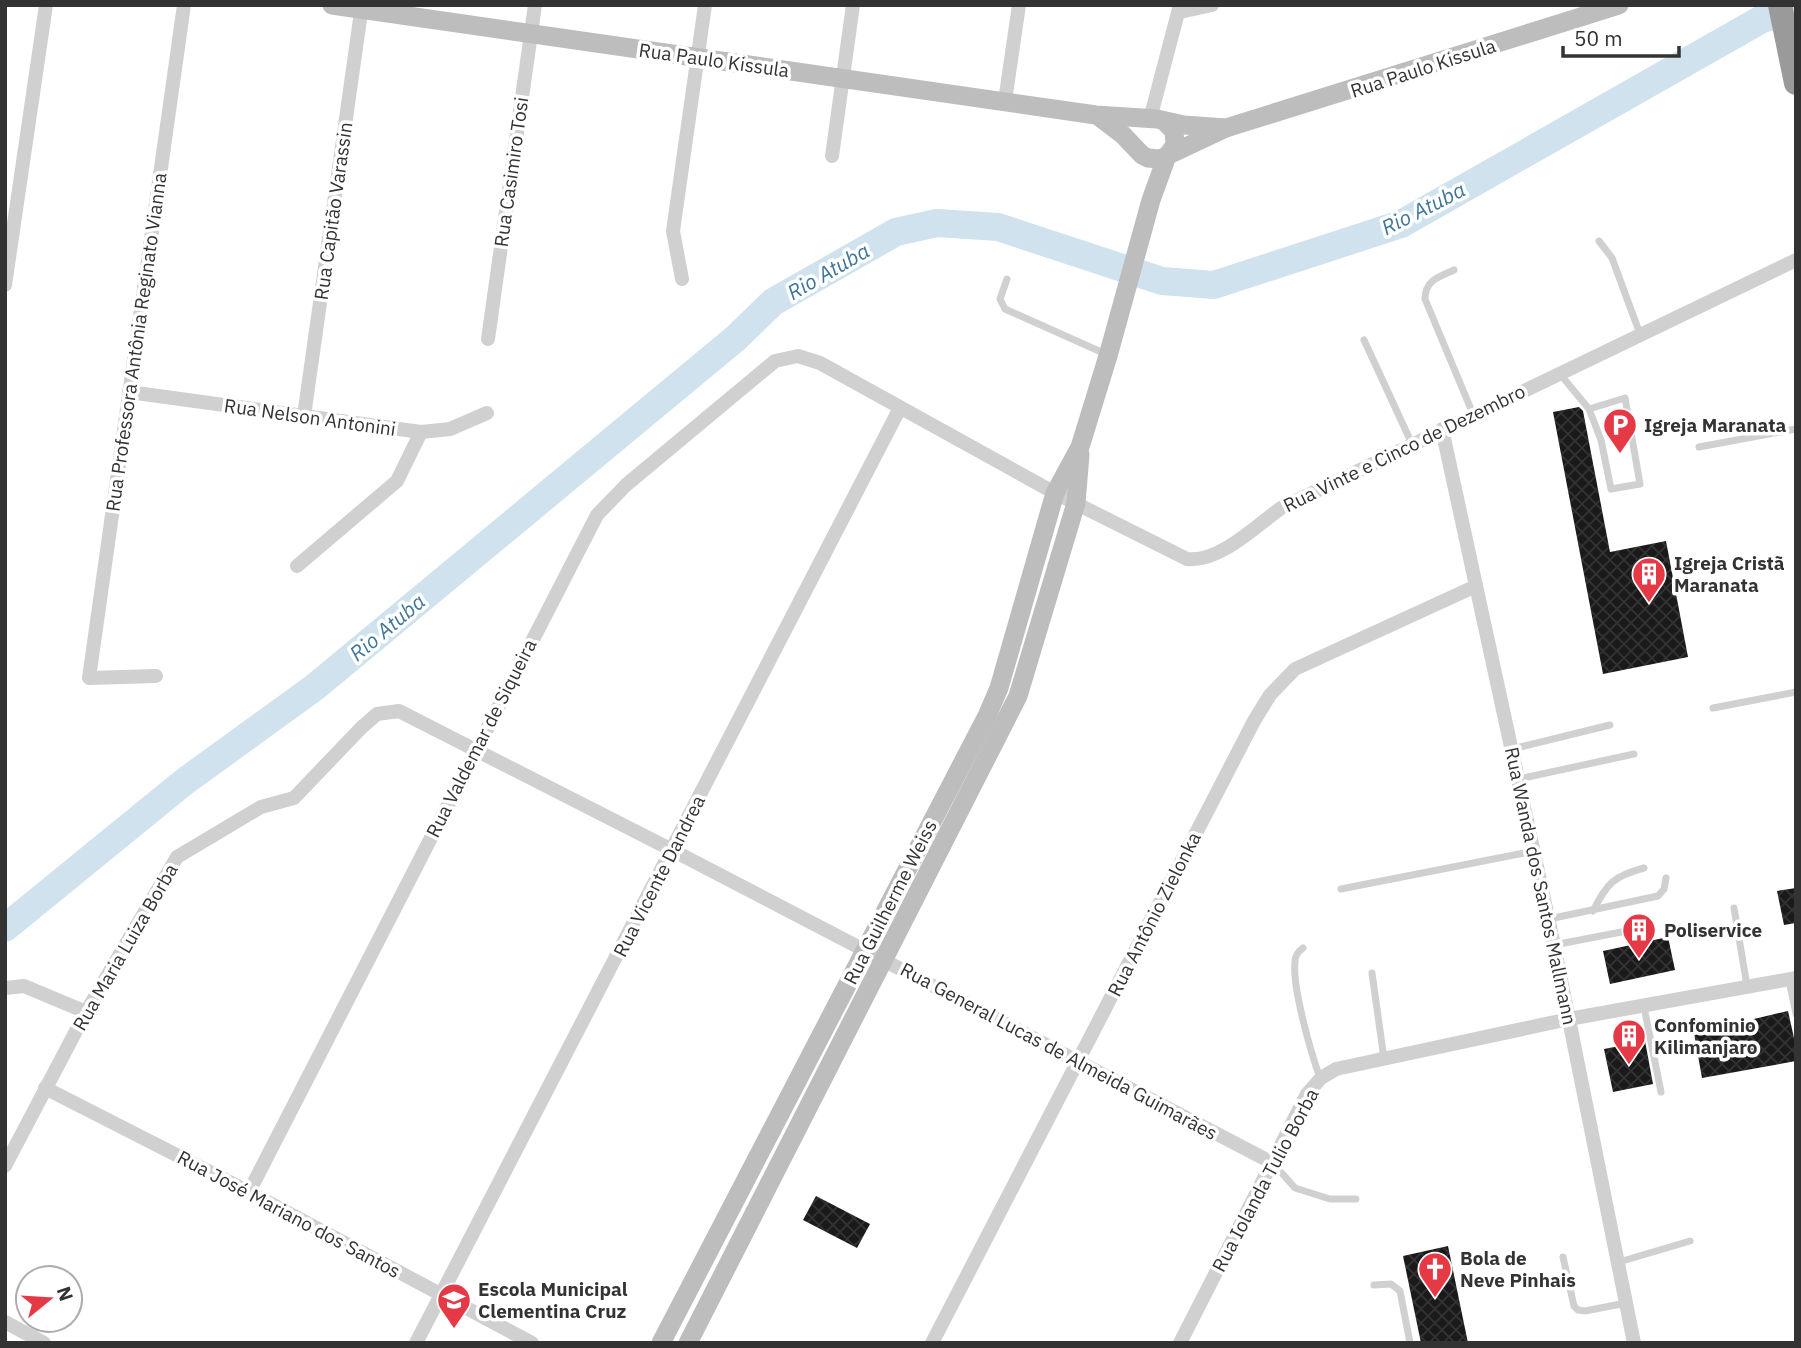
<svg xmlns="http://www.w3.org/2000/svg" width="1801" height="1348" viewBox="0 0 1801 1348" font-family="'IBM Plex Sans',sans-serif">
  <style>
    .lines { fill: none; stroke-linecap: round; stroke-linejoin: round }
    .river { stroke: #cfe2ee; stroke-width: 28 }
    .building { fill: url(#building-cross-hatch) }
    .lane { stroke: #d0d0d0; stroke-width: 7 }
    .street { stroke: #d0d0d0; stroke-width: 14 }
    .secondary { stroke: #bdbdbd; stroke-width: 19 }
    .highway { stroke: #9a9a9a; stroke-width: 24 }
    .labels { text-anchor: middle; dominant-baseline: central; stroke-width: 7; stroke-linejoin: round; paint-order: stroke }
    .street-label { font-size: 19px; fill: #333; stroke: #fff }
    .poi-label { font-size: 19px; font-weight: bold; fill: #333; stroke: #fff; text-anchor: start }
    .water-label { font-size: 21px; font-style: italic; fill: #3f7597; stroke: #fff }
  </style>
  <defs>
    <pattern id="building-cross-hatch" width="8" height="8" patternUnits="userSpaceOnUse" patternTransform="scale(1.75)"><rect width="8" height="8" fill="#1a1a1a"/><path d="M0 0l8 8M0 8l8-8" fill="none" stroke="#333"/></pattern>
  </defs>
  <rect width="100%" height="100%" fill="#fff"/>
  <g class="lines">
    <polyline class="river" points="5,928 184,782 315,687 736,338 773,302 896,232 937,223 998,227 1162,281 1214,285 1401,224 1762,19 1796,10"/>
  </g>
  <g class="building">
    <polygon points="1579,407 1583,411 1610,552 1666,541 1688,657 1603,674 1553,412"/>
    <polygon points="1796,888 1796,923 1784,925 1777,891"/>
    <polygon points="1668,937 1675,970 1610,984 1603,951"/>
    <polygon points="1788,1011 1796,1047 1796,1061 1702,1078 1694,1033"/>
    <polygon points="1645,1041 1653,1084 1613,1092 1604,1049"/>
    <polygon points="816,1196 870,1224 857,1248 803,1220"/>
    <polygon points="1448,1246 1468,1343 1421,1343 1403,1256"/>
  </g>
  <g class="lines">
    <g class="lane">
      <polyline points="1599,241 1612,258 1640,334"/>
      <path d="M 1454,270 C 1439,277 1425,280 1425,299 L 1473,414"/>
      <polyline points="1007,279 1000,299 1005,309 1108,355"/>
      <polyline points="1364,340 1412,444"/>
      <polyline points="1560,374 1589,409 1601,440 1611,489 1640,484 1625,398 1589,409"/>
      <polyline points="1699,447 1796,429"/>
      <polyline points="1713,708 1796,692"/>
      <polyline points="1512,749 1610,725"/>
      <polyline points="1519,779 1634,754"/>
      <polyline points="1341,889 1534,851"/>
      <polyline points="1734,908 1747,986"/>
      <path d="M 1593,911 C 1607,883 1614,876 1644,868"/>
      <polyline points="1549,919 1658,896 1664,889 1666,878"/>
      <polyline points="1554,945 1642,928"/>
      <path d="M 1303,948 C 1298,952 1295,955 1295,962 C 1292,987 1311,1053 1320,1078"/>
      <polyline points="1372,973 1384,1059"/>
      <polyline points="1789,980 1796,1014"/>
      <polyline points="1644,1007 1661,1092"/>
      <polyline points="1272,1162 1295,1188 1330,1199 1356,1199"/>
      <polyline points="1563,1257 1574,1306 1578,1310 1585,1311 1626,1303"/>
      <polyline points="1619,1262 1690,1241"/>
      <polyline points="1374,1285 1391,1284 1400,1291 1410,1343"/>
    </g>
    <g class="street">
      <polyline points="1180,12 1212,5"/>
      <polyline points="1005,101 1019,5"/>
      <polyline points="1150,119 1180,5"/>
      <polyline points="832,156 853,5"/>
      <polyline points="682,279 673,231 705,5"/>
      <polyline points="5,285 46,5"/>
      <polyline points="488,339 535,5"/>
      <polyline points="129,392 421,432 450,429 487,413"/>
      <polyline points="304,416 362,5"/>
      <polyline points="1442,429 1554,945 1634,1343"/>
      <polyline points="297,566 397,481 421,432"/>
      <polyline points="156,676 89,678 184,5"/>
      <polyline points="5,988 24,986 86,1012"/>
      <polyline points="45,1088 249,1192 532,1343"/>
      <polyline points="5,1166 86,1012 177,857 261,807 294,798 361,728 377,714 399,711 672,850 1271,1162"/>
      <path d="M 249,1192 L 597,515 L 626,485 L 775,361 L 798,356 L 820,363 L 1055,493 L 1187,559 C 1219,563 1256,526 1281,508 L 1796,260"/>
      <polyline points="5,1322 44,1343"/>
      <polyline points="416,1343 900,408"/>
      <polyline points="932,1343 1254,721 1270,695 1295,669 1476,586"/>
      <polyline points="1180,1343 1307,1094 1321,1078 1336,1069 1569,1019 1796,978"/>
    </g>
    <g class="secondary">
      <polyline points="332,5 1096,115 1157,119 1184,125 1226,128"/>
      <polyline points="1098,116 1123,135 1142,155 1148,158 1160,159 1226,128 1619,5"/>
      <polyline points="661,1343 987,716 999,688 1055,493 1080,447 1108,356 1151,200 1167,156 1175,145 1174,131 1164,121"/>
      <polyline points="688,1343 1018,696 1076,503 1080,455"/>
    </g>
    <polyline class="highway" points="1780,5 1796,83"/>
  </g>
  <defs>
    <g id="parking-pin" transform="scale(1.75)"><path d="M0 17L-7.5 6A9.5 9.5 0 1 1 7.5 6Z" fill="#e63946" stroke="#fff"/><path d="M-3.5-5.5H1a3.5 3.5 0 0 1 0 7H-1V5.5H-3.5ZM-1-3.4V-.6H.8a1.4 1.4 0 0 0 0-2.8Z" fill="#fff"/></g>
    <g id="building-pin" transform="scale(1.75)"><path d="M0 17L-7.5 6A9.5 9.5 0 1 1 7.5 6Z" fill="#e63946" stroke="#fff"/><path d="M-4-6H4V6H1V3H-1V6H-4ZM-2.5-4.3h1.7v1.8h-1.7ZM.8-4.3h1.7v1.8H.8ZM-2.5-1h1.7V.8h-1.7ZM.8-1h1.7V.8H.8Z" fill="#fff"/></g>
    <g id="church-pin" transform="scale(1.75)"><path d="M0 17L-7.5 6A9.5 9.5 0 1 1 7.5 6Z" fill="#e63946" stroke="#fff"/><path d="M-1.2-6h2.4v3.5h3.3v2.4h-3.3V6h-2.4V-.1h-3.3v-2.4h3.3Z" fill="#fff"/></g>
    <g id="school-pin" transform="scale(1.75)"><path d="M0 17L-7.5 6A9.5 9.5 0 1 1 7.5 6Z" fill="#e63946" stroke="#fff"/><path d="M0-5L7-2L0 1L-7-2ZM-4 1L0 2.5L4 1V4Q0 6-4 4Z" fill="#fff"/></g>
  </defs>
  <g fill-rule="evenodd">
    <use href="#parking-pin" x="1620" y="425"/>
    <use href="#building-pin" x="1649" y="574"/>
    <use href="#building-pin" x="1639" y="930"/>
    <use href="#building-pin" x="1629" y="1036"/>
    <use href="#church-pin" x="1435" y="1269"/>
    <use href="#school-pin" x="454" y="1300"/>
  </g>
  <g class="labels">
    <g class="street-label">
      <text transform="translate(714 60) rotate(8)">Rua Paulo Kissula</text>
      <text transform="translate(1423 68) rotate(-18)">Rua Paulo Kissula</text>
      <text transform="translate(511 172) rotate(-82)">Rua Casimiro Tosi</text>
      <text transform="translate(333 211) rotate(-82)">Rua Capitão Varassin</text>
      <text transform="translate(136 342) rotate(-82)">Rua Professora Antônia Reginato Vianna</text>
      <text transform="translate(310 417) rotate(8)">Rua Nelson Antonini</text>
      <text transform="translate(1404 448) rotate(-26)">Rua Vinte e Cinco de Dezembro</text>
      <text transform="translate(481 738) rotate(-63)">Rua Valdemar de Siqueira</text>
      <text transform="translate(659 876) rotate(-63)">Rua Vicente Dandrea</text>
      <text transform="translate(1541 886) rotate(78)">Rua Wanda dos Santos Mallmann</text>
      <text transform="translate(890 902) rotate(-63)">Rua Guilherme Weiss</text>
      <text transform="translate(1154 914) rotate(-63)">Rua Antônio Zielonka</text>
      <text transform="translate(125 947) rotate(-60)">Rua Maria Luiza Borba</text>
      <text transform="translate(1059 1051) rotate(28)">Rua General Lucas de Almeida Guimarães</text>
      <text transform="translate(1265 1180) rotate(-62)">Rua Iolanda Tulio Borba</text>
      <text transform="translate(289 1214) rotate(28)">Rua José Mariano dos Santos</text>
    </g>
    <g class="poi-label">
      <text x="1644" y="425">Igreja Maranata</text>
      <text x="1674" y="563">Igreja Cristã<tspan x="1674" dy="22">Maranata</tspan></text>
      <text x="1664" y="930">Poliservice</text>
      <text x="1654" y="1025">Confominio<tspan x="1654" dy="22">Kilimanjaro</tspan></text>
      <text x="1460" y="1258">Bola de<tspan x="1460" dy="22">Neve Pinhais</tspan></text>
      <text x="478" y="1289">Escola Municipal<tspan x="478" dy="22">Clementina Cruz</tspan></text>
    </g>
    <g class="water-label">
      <text transform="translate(1423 208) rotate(-27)">Rio Atuba</text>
      <text transform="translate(828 271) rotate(-30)">Rio Atuba</text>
      <text transform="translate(387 627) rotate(-40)">Rio Atuba</text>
    </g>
  </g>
  <rect width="1801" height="1348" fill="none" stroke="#333333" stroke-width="14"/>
  <g transform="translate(49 1299) rotate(72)"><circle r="33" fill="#ffffff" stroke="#adadad" stroke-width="2"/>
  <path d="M0-5L12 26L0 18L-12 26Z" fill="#e63946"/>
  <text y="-10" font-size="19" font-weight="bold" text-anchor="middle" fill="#333333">N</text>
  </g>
  <path d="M1563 46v10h116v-10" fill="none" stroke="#333333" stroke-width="3.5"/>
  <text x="1574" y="46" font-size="21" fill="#333333" stroke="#ffffff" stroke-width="5" paint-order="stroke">50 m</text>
</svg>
